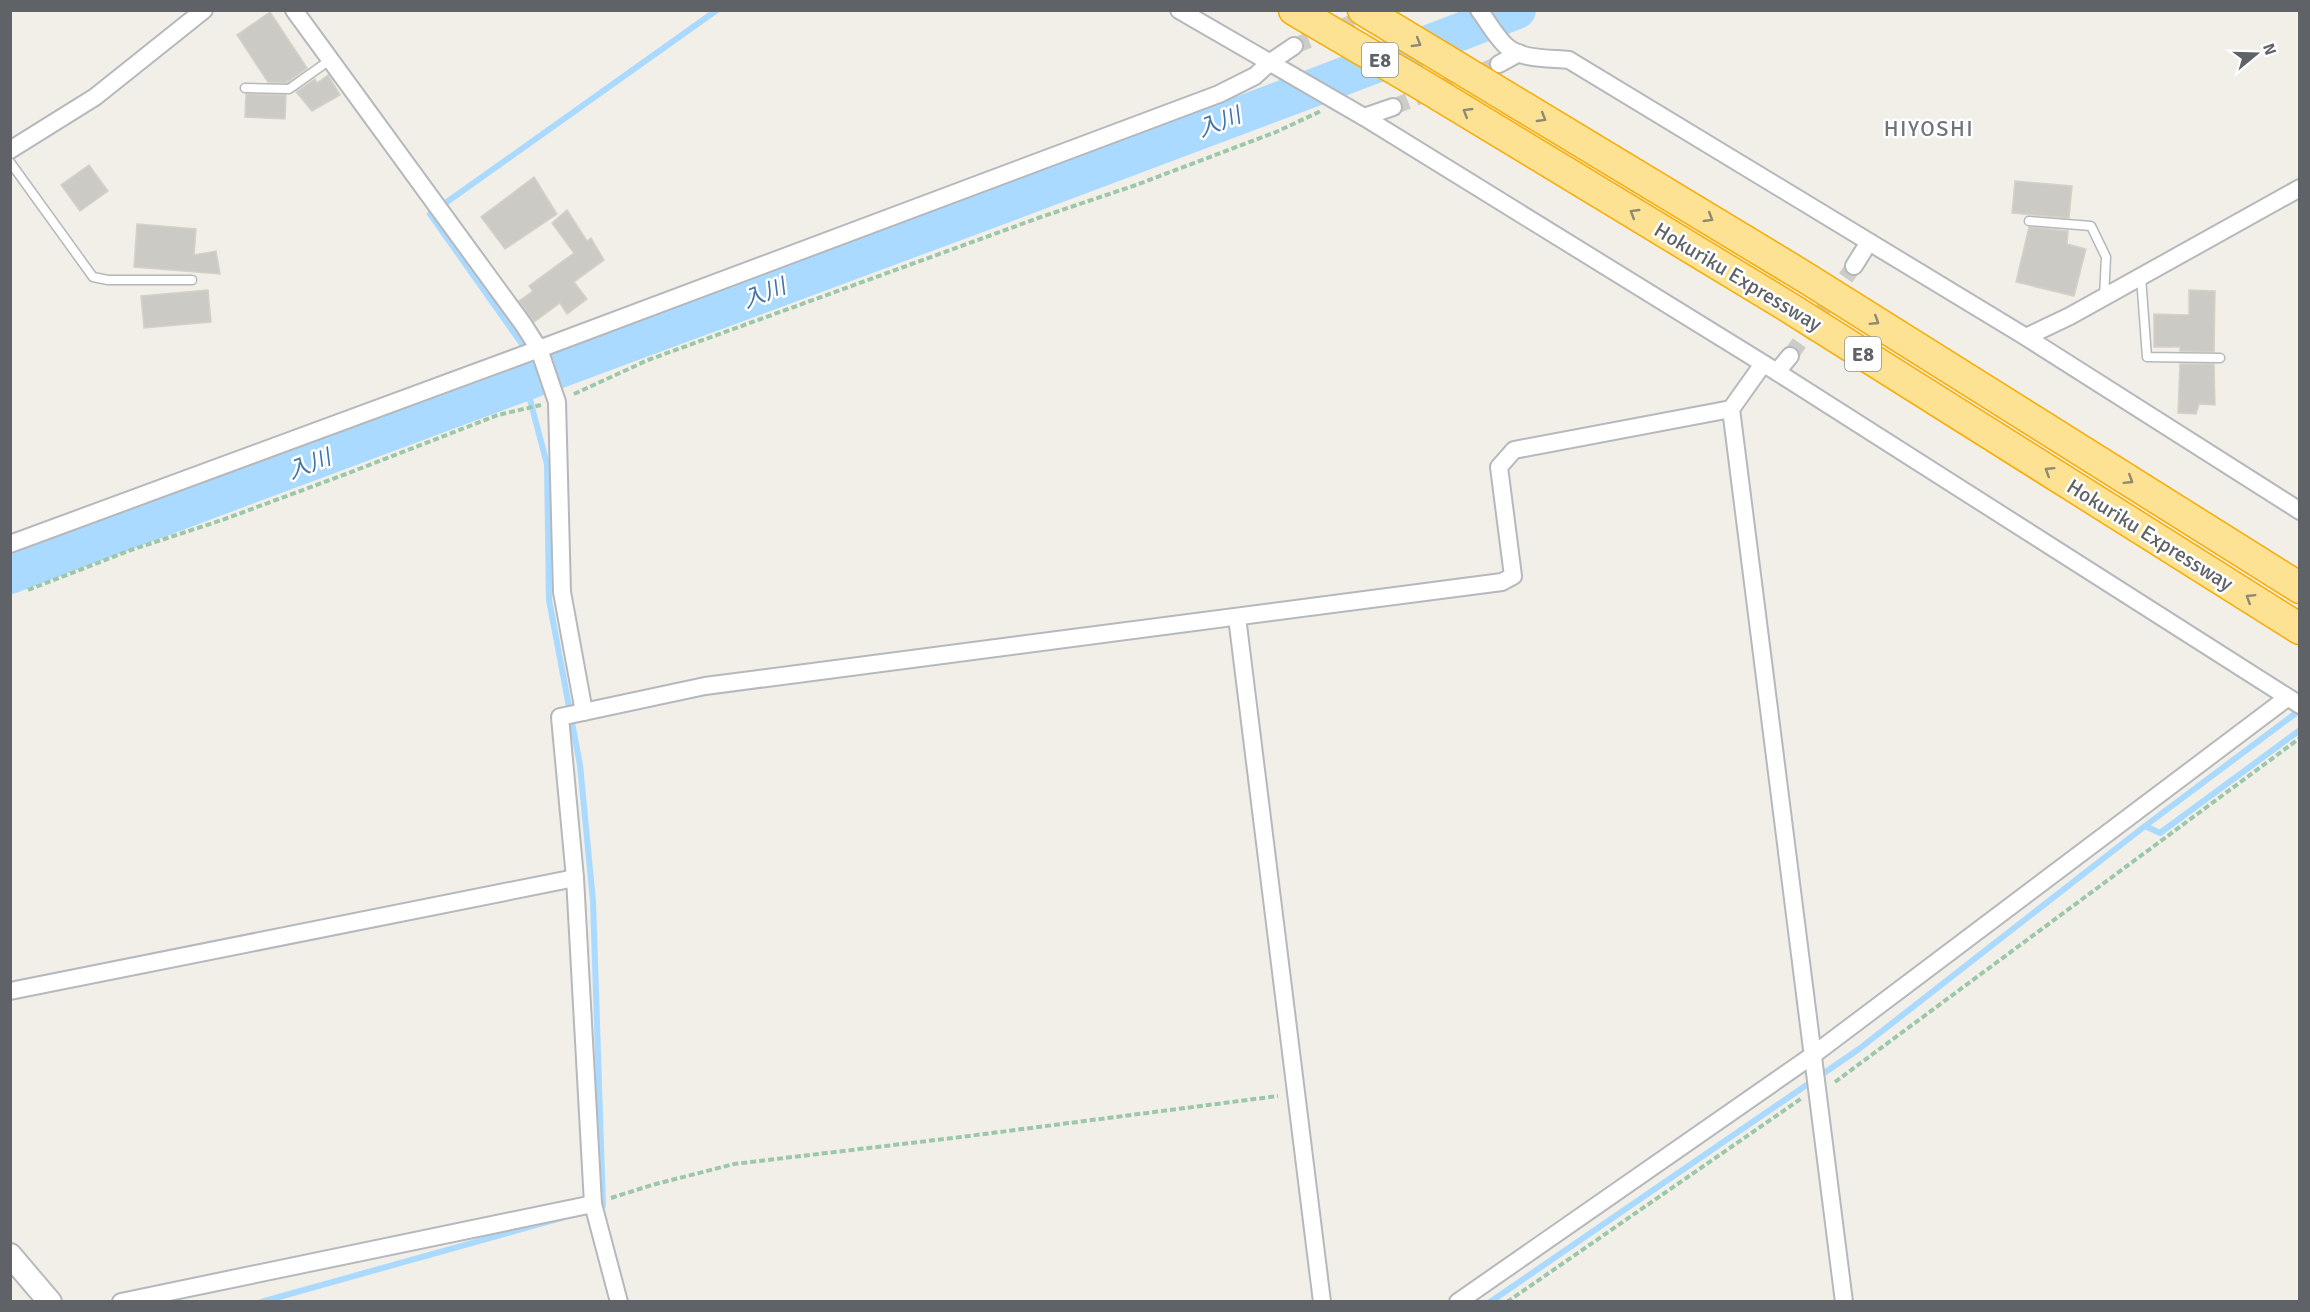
<svg xmlns="http://www.w3.org/2000/svg" width="2310" height="1312" viewBox="0 0 2310 1312" font-family="Signika,'Noto Sans JP',sans-serif">
  <style>
    .lines { fill: none; stroke-linecap: round; stroke-linejoin: round }
    .stream { stroke: #aadaff; stroke-width: 6 }
    .river { stroke: #aadaff; stroke-width: 38 }
    .building { fill: #cccac5; stroke: #d6d1c6; stroke-width: 1.5 }
    .minor-tunnel { stroke: #ccccc8; stroke-width: 16; stroke-dasharray: 16 8; stroke-linecap: butt }
    .service-casing { stroke: #b5b8bc; stroke-width: 11 }
    .minor-casing { stroke: #b5b8bc; stroke-width: 20 }
    .secondary-casing { stroke: #b6babf; stroke-width: 26 }
    .motorway-casing { stroke: #f9ab00; stroke-width: 33 }
    .path { stroke: #9cc7a9; stroke-width: 4; stroke-dasharray: 6 3; stroke-linecap: butt }
    .service { stroke: #fff; stroke-width: 8 }
    .minor { stroke: #fff; stroke-width: 16 }
    .secondary { stroke: #fff; stroke-width: 22 }
    .motorway { stroke: #fde293; stroke-width: 30 }
    .oneway { stroke: #8e8975 }
    .labels { text-anchor: middle; dominant-baseline: central; stroke-width: 5; stroke-linejoin: round; paint-order: stroke }
    .shield { fill: #fff; stroke: #8f9295; stroke-width: 1.5 }
    .shield-label { font-size: 20px; font-weight: bold; fill: #5f6368 }
    .street-label { font-size: 21px; fill: #5f6368; stroke: #fff }
    .water-label { font-size: 22px; font-style: italic; fill: #4174aa; stroke: #fff }
    .neighbourhood-label { font-size: 22px; letter-spacing: 1.5px; fill: #70757a; stroke: #fff }
  </style>
  <rect width="100%" height="100%" fill="#f1efe8"/>
  <g class="lines">
    <g class="stream">
      <polyline points="534,377 522,344 430,214 717,10"/>
      <polyline points="525,381 547,464 549,600 580,765 593,901 603,1206 597,1208"/>
      <polyline points="2145,826 2160,833 2300,730"/>
      <polyline points="261,1302 561,1218"/>
      <polyline points="1490,1302 1859,1049 2145,826 2300,710"/>
    </g>
    <path class="river" d="M 10,575 C 512,384 1016,203 1517,10"/>
  </g>
  <g class="building">
    <polygon points="270,12 307,68 288,82 287,80 287,83 268,82 237,35"/>
    <polygon points="328,75 340,95 312,111 296,92 315,79 317,83"/>
    <polygon points="246,94 286,95 285,119 245,117"/>
    <polygon points="89,165 108,191 80,211 61,185"/>
    <polygon points="534,177 557,214 505,249 481,217"/>
    <polygon points="2015,181 2072,186 2069,218 2012,213"/>
    <polygon points="567,210 587,241 591,238 604,260 574,282 587,299 567,314 560,303 534,322 519,301 533,291 529,286 574,253 552,223"/>
    <polygon points="137,224 196,229 194,255 216,251 220,274 134,267"/>
    <polygon points="2029,227 2068,231 2067,244 2086,249 2074,296 2016,282"/>
    <polygon points="208,290 211,322 144,328 141,296"/>
    <polygon points="2189,290 2215,291 2214,352 2180,351 2180,347 2154,347 2154,314 2189,315"/>
    <polygon points="2180,364 2214,364 2215,405 2199,404 2196,414 2178,413"/>
  </g>
  <g class="lines">
    <g class="minor-tunnel">
      <polyline points="1294,46 1374,14"/>
      <polyline points="1393,107 1499,64"/>
      <polyline points="1790,356 1854,266"/>
    </g>
    <g class="service-casing">
      <g id="service">
        <polyline points="245,88 289,89 330,60"/>
        <polyline points="10,162 93,277 108,280 192,280"/>
        <polyline points="2029,221 2091,226 2106,257 2104,297"/>
        <polyline points="2141,277 2147,357 2220,358"/>
      </g>
    </g>
    <g class="minor-casing">
      <g id="minor">
        <polyline points="294,10 523,324 539,349 557,402 562,592 584,712"/>
        <polyline points="1179,10 1364,117 1777,372 2300,705"/>
        <path d="M 1479,10 C 1488,22 1495,35 1505,45 C 1520,60 1549,58 1569,60 L 2026,337 L 2300,511"/>
        <polyline points="1499,64 1519,53"/>
        <polyline points="1364,117 1393,107"/>
        <polyline points="10,150 95,97 204,10"/>
        <polyline points="1854,266 1869,242"/>
        <polyline points="2026,337 2070,316 2300,188"/>
        <polyline points="1763,364 1731,409 1844,1302"/>
        <polyline points="1777,372 1790,356"/>
        <polyline points="10,544 539,349 1219,94 1255,76 1269,63 1294,46"/>
        <polyline points="1237,617 1322,1302"/>
        <polyline points="10,991 575,878"/>
        <polyline points="593,1204 619,1302"/>
        <polyline points="121,1302 593,1204 575,878 560,717 705,686 1502,582 1513,576 1499,467 1514,450 1731,409"/>
        <polyline points="1458,1302 1813,1055 2287,698"/>
      </g>
    </g>
    <g class="secondary-casing">
      <polyline id="secondary" points="10,1255 50,1302"/>
    </g>
    <g class="motorway-casing">
      <g id="motorway">
        <polyline points="1294,10 1422,85 1785,305 2300,629"/>
        <polyline points="1363,10 1803,276 2300,588"/>
      </g>
    </g>
    <g class="path">
      <polyline points="574,394 648,360 1041,217 1136,185 1276,132 1321,111"/>
      <polyline points="28,590 131,550 222,520 346,474 498,415 541,405"/>
      <polyline points="1835,1082 2300,738"/>
      <polyline points="611,1198 652,1185 734,1164 961,1137 1278,1096"/>
      <polyline points="1507,1302 1802,1098"/>
    </g>
    <use href="#service" class="service"/>
    <use href="#minor" class="minor"/>
    <use href="#secondary" class="secondary"/>
    <use href="#motorway" class="motorway"/>
  </g>
  <defs><path id="oneway-chevron" d="M-2-3.5L2.5 0L-2 3.5" fill="none" stroke-width="1.6" stroke-linecap="round" stroke-linejoin="round" transform="scale(1.5)"/></defs>
  <g class="oneway">
    <use href="#oneway-chevron" transform="translate(1417 43) rotate(31)"/>
    <use href="#oneway-chevron" transform="translate(1467 112) rotate(-149)"/>
    <use href="#oneway-chevron" transform="translate(1542 118) rotate(31)"/>
    <use href="#oneway-chevron" transform="translate(1634 213) rotate(-149)"/>
    <use href="#oneway-chevron" transform="translate(1709 218) rotate(31)"/>
    <use href="#oneway-chevron" transform="translate(1875 321) rotate(32)"/>
    <use href="#oneway-chevron" transform="translate(2049 471) rotate(-148)"/>
    <use href="#oneway-chevron" transform="translate(2129 480) rotate(32)"/>
    <use href="#oneway-chevron" transform="translate(2250 598) rotate(-148)"/>
  </g>
  <g class="labels">
    <g class="shield">
      <rect x="1362" y="43" width="36" height="34" rx="4.5"/>
      <rect x="1845" y="337" width="36" height="34" rx="4.5"/>
    </g>
    <g class="shield-label">
      <text x="1380" y="60">E8</text>
      <text x="1863" y="354">E8</text>
    </g>
    <g class="street-label">
      <text transform="translate(1738 277) rotate(31)">Hokuriku Expressway</text>
      <text transform="translate(2150 535) rotate(32)">Hokuriku Expressway</text>
    </g>
    <g class="water-label">
      <text transform="translate(1219 122) rotate(-21)">入川</text>
      <text transform="translate(764 293) rotate(-21)">入川</text>
      <text transform="translate(309 464) rotate(-21)">入川</text>
    </g>
    <g class="neighbourhood-label">
      <text x="1929" y="128">HIYOSHI</text>
    </g>
  </g>
  <rect width="2310" height="1312" fill="none" stroke="#5f6368" stroke-width="24"/>
  <g transform="translate(2256 54) rotate(71)" stroke="#ffffff" stroke-width="4.5" paint-order="stroke">
  <path d="M0-4.5L10 22L0 15L-10 22Z" fill="#5f6368"/>
  <text y="-9" font-size="16" font-weight="bold" text-anchor="middle" fill="#5f6368">N</text>
  </g>
</svg>
